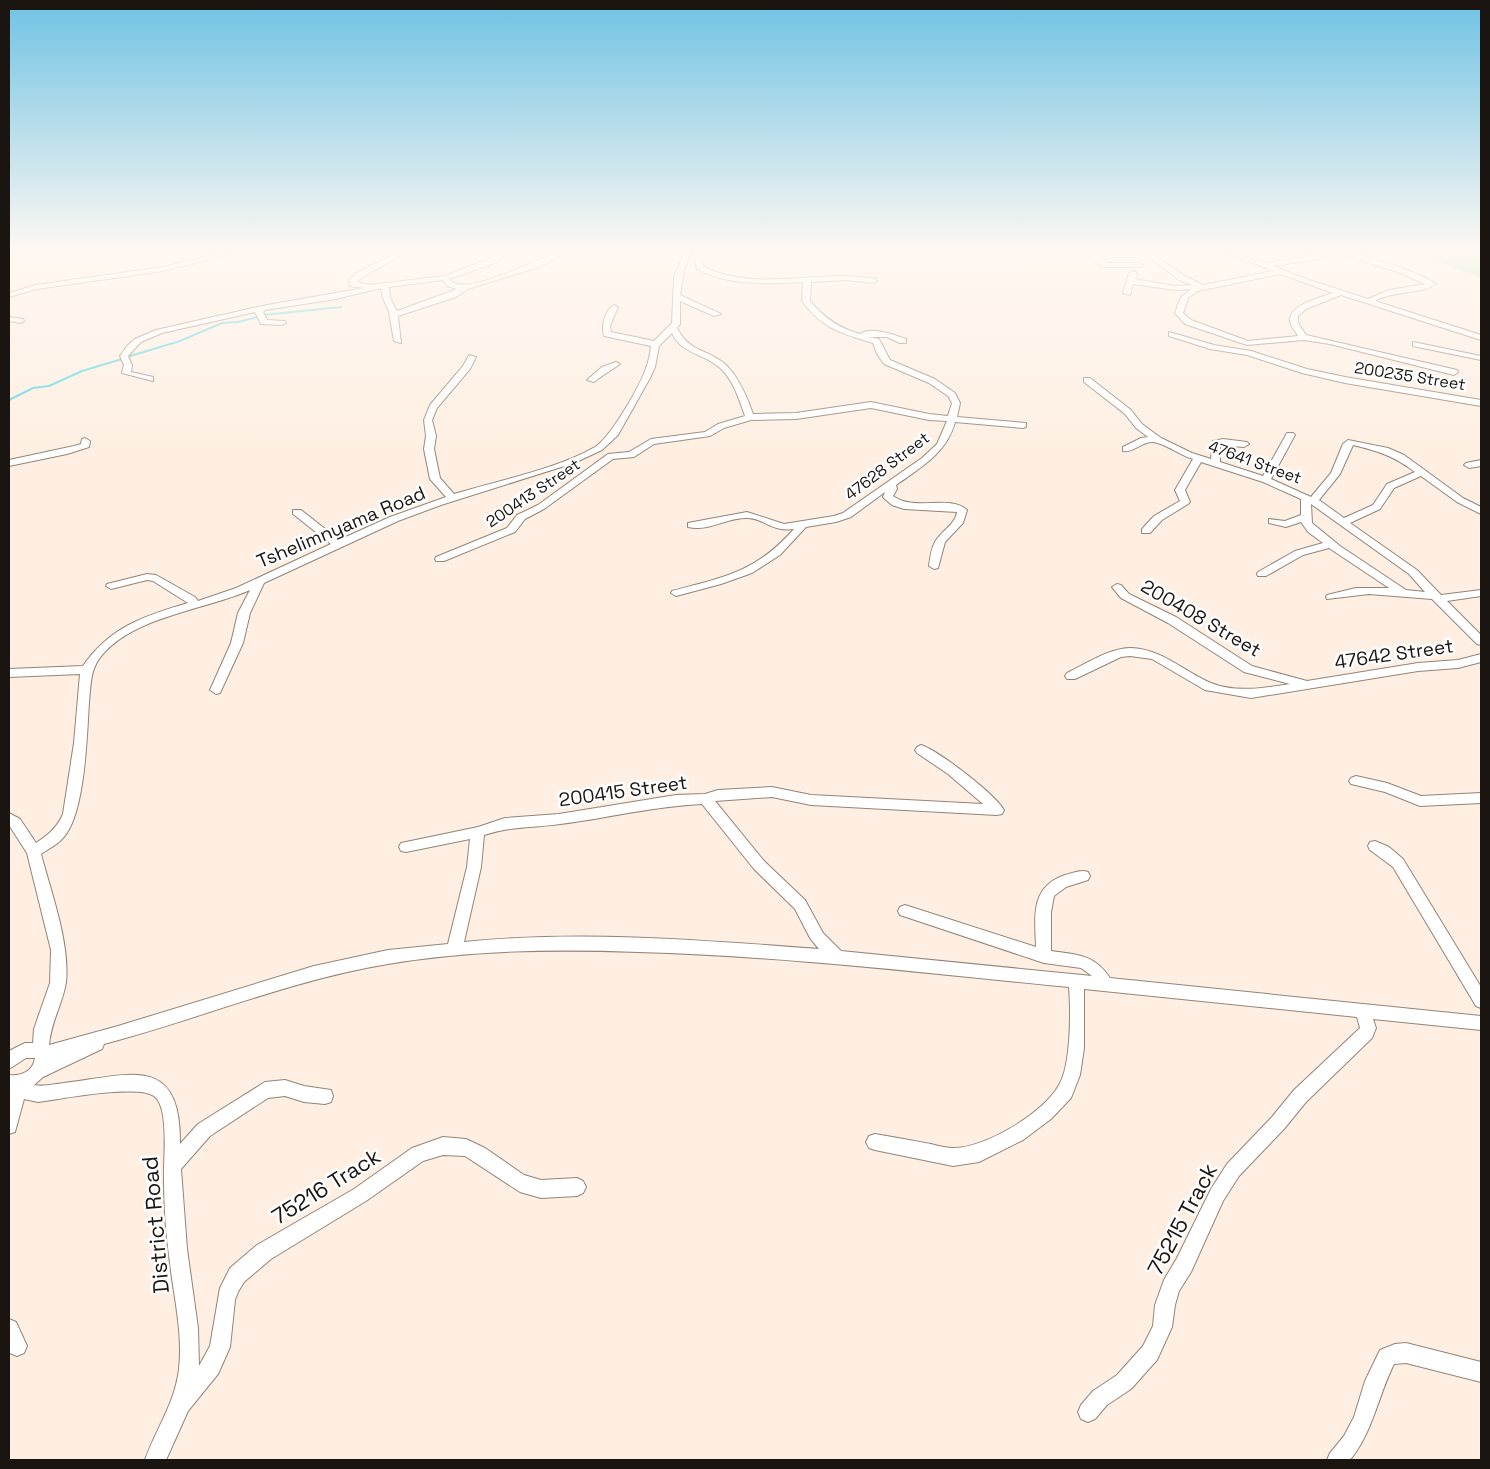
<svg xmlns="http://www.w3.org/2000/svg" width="1490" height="1469" viewBox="0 0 1490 1469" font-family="'Space Grotesk',sans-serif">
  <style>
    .green { fill: #9ed6b3 }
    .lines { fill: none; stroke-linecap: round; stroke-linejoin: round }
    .stream { stroke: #58d7df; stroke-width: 2 }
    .minor-casing { stroke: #928478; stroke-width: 2 }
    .minor { fill: #fff; fill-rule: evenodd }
    .labels { text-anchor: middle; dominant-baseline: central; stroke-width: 5; stroke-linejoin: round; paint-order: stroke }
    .far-street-label { font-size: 16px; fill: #1b1511; stroke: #fff }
    .street-label { font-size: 19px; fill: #1b1511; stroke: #fff }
    .near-street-label { font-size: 22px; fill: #1b1511; stroke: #fff }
  </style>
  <rect width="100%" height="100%" fill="#feefe2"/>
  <polygon class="green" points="1451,251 1481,251 1481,278 1431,259"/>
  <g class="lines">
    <g class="stream">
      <polyline points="263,315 341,307"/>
      <polyline points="127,357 180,341 222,323 238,322 258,317"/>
      <polyline points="9,400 33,388 49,386 82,371 122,359"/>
    </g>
    <g class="minor-casing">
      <g id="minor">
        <polygon points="231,251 244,251 163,271 37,289 9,297 9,293 36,285 163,267"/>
        <path d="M 400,251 L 409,251 L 361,278 L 357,282 L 369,285 L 444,276 L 489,259 L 501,251 L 509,251 L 495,263 L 449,279 C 465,301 546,251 569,251 L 542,266 L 468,289 L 456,297 L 398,316 L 401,343 L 394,341 L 389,312 L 383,298 L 381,288 L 336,299 L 265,310 L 263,312 L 267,320 L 285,321 L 286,323 L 282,325 L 261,324 L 255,312 L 162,333 L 141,342 L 128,356 L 132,365 L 131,372 L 153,377 L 153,381 L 122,373 L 124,365 L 120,356 L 127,346 L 135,339 L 156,330 L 262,306 L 364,288 L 350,286 L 349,281 L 355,274 ZM 443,280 L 447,286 L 457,289 L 397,311 L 390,298 L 389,287 Z"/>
        <path d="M 685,251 L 692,251 L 684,269 L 680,295 L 721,314 L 714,316 L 680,301 L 680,324 L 677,328 C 690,353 706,348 725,364 C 739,377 747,397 753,414 L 796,413 L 871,402 L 929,414 L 948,416 L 952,403 L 948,396 L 929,383 L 884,364 L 877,354 L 873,343 C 840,333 823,329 802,301 L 803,282 C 768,284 729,286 697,269 L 693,251 L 700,251 L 703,266 C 754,294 821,268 876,279 L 877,281 L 873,283 L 846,280 L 811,282 L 810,301 C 824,318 839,328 860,334 C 871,326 894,335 906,339 L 906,343 L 900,343 L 887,337 L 869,337 L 879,339 L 890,360 L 935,379 L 955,393 L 960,403 L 957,417 L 1026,423 L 1026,427 L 1023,428 L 955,422 C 947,453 920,468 896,485 L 897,489 L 893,496 C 915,512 949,494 967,510 L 963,523 L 945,542 L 938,568 L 934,569 L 929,566 C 930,558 931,549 935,542 C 942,530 955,525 957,512 L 904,509 L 892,505 L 885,499 L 883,497 L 885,492 L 851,517 L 836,522 L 806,527 L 780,555 L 752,573 L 721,584 L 676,596 L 671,593 L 672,591 C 725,577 756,572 794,529 C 772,532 765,519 748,518 C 727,517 709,532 688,527 L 688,523 L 747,512 L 784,524 L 834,516 L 843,513 L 922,458 L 937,444 L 947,421 L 929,420 L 871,408 L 796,419 L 751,420 L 724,428 L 710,436 L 654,444 L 634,457 L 613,459 L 544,509 L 525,519 L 515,532 L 444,561 L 436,561 L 435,559 L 436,557 L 507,528 L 517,515 L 538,505 L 608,454 L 629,452 L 651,439 L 705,432 L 718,424 L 745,416 C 739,399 733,379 719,367 C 704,354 680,353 672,333 L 659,346 L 655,367 L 650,378 L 618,435 L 602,450 L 574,463 L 441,505 L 398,521 L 264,583 L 250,613 L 243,643 L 220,693 L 216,694 L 210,690 L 231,643 L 238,613 L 250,590 C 205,610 135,616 102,655 C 90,669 91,684 89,702 C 87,735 85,815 63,838 C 57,845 48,849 41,854 C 51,892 70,943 66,982 C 63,1003 51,1021 49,1045 L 118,1026 L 314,966 L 388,950 L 448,944 L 467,867 L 470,839 L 406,852 L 401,851 L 399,847 L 401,843 L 406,842 L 478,827 L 505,818 L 559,814 L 676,795 L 705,794 L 718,790 L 772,787 L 811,795 L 983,804 L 948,774 L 917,753 L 915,750 L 917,747 L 921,745 C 939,751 995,794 1004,810 L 1002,814 L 997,815 L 811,805 L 772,797 L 715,801 L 764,861 L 805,900 L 823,933 L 841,951 L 1092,976 L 1081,968 L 1044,963 L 900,915 L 898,911 L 900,907 L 905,905 L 1036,947 C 1035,916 1030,887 1065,875 C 1073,873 1081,869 1088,872 L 1090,876 L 1088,880 L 1066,887 L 1054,896 L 1051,912 L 1051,951 C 1078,955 1094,954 1110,978 L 1481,1016 L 1481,1030 L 1373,1019 L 1376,1028 L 1372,1038 L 1306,1102 L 1284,1129 L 1239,1176 L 1223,1201 L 1191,1272 L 1179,1291 L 1175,1305 L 1172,1327 L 1157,1360 L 1131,1389 L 1107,1405 L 1095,1419 L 1088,1422 L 1081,1419 L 1078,1412 L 1081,1405 L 1093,1391 L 1117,1375 L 1143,1346 L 1153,1326 L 1155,1305 L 1164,1280 L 1177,1258 L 1211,1189 L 1227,1164 L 1272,1117 L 1294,1090 L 1360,1028 L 1357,1017 L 1084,989 L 1084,1048 L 1080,1075 L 1071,1098 L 1051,1119 L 1023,1140 L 979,1162 L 953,1166 L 875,1150 L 869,1148 L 866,1142 L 869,1136 L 875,1134 C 894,1137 913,1141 931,1144 C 938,1146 947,1148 954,1148 C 985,1148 1044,1113 1059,1085 C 1071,1066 1071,1011 1069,987 C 925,973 782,956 638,952 C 554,949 470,950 388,964 C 291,980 199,1019 104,1044 L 102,1049 L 43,1077 L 34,1085 C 43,1087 55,1084 64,1083 C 130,1075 181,1053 180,1144 L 198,1124 L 265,1082 L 285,1080 L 304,1086 L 331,1090 L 333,1096 L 331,1102 L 325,1104 L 304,1102 L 285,1096 L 268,1098 L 210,1136 L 181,1169 L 187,1249 L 198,1328 L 199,1366 L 210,1346 L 220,1288 L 230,1268 L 257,1245 L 354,1189 L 412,1148 L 443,1137 L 466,1139 L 485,1148 L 524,1175 L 541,1180 L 577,1178 L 583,1181 L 586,1187 L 583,1193 L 577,1196 L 541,1198 L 520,1192 L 465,1156 L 443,1155 L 423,1161 L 366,1201 L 271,1259 L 244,1282 L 238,1292 L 235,1300 L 230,1347 L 227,1354 L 218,1374 L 188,1411 L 166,1460 L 145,1460 C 156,1429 175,1403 179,1369 C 183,1333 174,1298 170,1263 C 166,1236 164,1208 164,1180 C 163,1160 170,1108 154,1096 C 138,1084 60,1099 38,1102 L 24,1099 L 15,1132 L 9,1134 L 9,1075 C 21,1076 33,1072 35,1058 L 26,1058 L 9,1069 L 9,1051 L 25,1043 L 33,1043 L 34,1029 L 50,983 L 51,950 L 27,853 L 9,825 L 9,813 L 20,819 L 36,843 C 48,835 57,828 63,814 L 74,743 L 80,674 L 9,677 L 9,669 L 83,666 C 110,627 144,616 188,603 L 153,581 L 147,580 L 111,589 L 106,586 L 107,584 L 147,574 L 156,575 L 195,597 L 198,601 L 236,588 L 331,544 L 293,514 L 293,510 L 301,510 L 339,540 L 390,517 L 446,497 L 430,479 L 424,449 L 426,436 L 424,420 L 430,405 L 463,366 L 469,355 L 476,357 L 470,369 L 437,408 L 432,420 L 436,436 L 434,449 L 440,478 L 454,494 C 497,481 557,469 595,447 C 611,437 640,386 646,368 C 649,361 650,353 651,346 L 604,336 C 601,326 605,310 614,305 L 618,307 L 610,326 L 611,332 L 654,341 L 672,323 L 674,277 ZM 702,804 L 754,869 L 795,909 L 810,938 L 819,949 C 701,940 581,930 464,942 L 481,867 L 484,835 C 512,826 532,828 560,824 C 608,818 654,806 702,804 Z"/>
        <polygon points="1081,251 1089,251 1108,263 1139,263 1143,265 1139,267 1103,267"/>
        <polygon points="1193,251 1201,251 1195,258 1191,256"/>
        <path d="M 1213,251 L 1225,251 L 1266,263 L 1321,254 C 1336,243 1421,272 1436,284 C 1419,295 1394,290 1375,301 L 1481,335 L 1481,340 L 1341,295 L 1306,309 L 1298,316 L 1298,323 L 1306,335 L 1457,370 L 1458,372 L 1454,375 L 1330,344 L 1304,340 L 1247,345 L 1185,324 L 1175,313 L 1181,297 L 1191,289 L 1175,290 L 1133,284 L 1130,295 L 1123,293 L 1129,273 L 1133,271 L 1137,273 L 1135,279 L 1175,286 L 1192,285 L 1179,280 L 1151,258 L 1151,256 L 1153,255 L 1185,276 L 1203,285 L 1273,271 L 1251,262 ZM 1333,252 L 1398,272 L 1425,284 L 1389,290 L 1368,299 L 1306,279 L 1273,266 L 1323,258 ZM 1280,274 L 1333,293 C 1322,297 1287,305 1290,322 C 1291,327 1296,332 1298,336 L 1248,341 L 1191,320 L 1183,313 L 1188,298 L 1198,291 Z"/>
        <polygon points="9,317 23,319 24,321 20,323 9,321"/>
        <polygon points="1169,332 1214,345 1251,351 1307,369 1345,377 1481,400 1481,406 1345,383 1302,373 1247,355 1210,349 1169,336"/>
        <polygon points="1413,342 1481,356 1481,360 1413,346"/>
        <path d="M 616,362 L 620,364 C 612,370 602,375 594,382 L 587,380 L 602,367 Z"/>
        <path d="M 1084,378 L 1090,378 L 1131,410 L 1142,424 L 1161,438 L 1192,453 L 1211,459 L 1213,441 L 1223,439 L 1247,442 L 1249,444 L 1244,447 L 1220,445 L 1220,462 L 1263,476 L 1287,433 L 1293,433 L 1295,435 L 1271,479 L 1311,497 L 1331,473 L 1343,444 L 1348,440 L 1388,448 L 1404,455 L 1463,498 L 1481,507 L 1481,514 L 1457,502 L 1421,476 L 1394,488 L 1380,509 L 1350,523 L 1417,570 L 1441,595 L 1481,590 L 1481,596 L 1447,601 L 1481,635 L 1481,645 L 1477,644 L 1432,599 L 1369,594 L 1327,599 L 1326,597 L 1327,595 L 1356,588 L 1389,588 L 1329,548 L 1303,555 L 1266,576 L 1258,576 L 1257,574 L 1258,572 L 1295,551 L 1323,543 L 1308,532 L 1301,522 L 1286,527 L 1269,523 L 1269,519 L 1285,521 L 1301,515 L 1301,499 L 1263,482 L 1201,462 L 1185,490 L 1190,502 L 1188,504 L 1162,520 L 1150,533 L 1142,533 L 1142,529 L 1154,516 L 1180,501 L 1175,490 L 1193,459 C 1182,456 1164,443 1153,442 C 1142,441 1134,453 1123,451 L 1123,447 L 1141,438 L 1148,437 L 1136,428 L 1125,414 L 1084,382 ZM 1353,445 C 1378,451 1394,456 1415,472 L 1387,484 L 1373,505 L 1344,518 L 1319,500 L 1340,474 ZM 1311,504 L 1409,574 L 1425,592 L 1406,590 L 1340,546 L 1312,523 Z"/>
        <polygon points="85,438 90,441 89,447 67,454 9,466 9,460 74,446 81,444 82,439"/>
        <polygon points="1481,460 1481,466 1469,468 1464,465 1466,463"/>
        <path d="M 1117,584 L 1121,585 L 1129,594 L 1176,617 L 1252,666 L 1307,681 L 1418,663 L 1458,660 L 1481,654 L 1481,662 L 1458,668 L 1418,671 L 1251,698 L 1205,690 L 1152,659 L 1130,656 L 1121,657 L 1075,679 L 1067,679 L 1065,676 L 1067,673 C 1086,664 1109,648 1131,648 C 1162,649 1183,671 1211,683 C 1235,693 1265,688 1290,684 L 1244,672 L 1168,623 L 1121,598 L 1112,587 Z"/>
        <polygon points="1356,776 1387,783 1421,796 1481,793 1481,803 1420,806 1385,792 1351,784 1349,781 1351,778"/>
        <polygon points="1375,841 1389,847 1403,859 1481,987 1481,1008 1476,1006 1393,867 1370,850 1368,846 1370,842"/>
        <polygon points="9,1319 16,1322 27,1346 24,1353 17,1356 10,1353 9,1350"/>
        <path d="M 1406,1343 L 1481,1362 L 1481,1382 L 1406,1363 L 1394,1364 C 1378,1396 1373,1432 1350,1460 L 1327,1460 L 1330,1453 L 1344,1436 L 1354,1417 L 1365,1381 L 1380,1350 L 1395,1344 Z"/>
      </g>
    </g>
    <use href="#minor" class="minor"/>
  </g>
  <linearGradient id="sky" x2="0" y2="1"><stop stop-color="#6ec2e4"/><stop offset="0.55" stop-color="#fff8f2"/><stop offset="1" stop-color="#fff8f2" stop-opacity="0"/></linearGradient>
  <rect width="1490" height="457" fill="url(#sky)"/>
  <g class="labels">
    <g class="far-street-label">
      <text transform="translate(1410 376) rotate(9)">200235 Street</text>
      <text transform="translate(1255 462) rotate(20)">47641 Street</text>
      <text transform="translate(887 466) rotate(-37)">47628 Street</text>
      <text transform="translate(533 493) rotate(-34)">200413 Street</text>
    </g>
    <g class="street-label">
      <text transform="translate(341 527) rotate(-23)">Tshelimnyama Road</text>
      <text transform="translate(1201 618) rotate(30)">200408 Street</text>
      <text transform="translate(1394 654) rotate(-8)">47642 Street</text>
      <text transform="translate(623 791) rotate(-8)">200415 Street</text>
    </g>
    <g class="near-street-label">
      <text transform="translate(326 1186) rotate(-32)">75216 Track</text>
      <text transform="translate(1182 1219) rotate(-62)">75215 Track</text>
      <text transform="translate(155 1225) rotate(-95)">District Road</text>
    </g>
  </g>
  <rect width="1490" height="1469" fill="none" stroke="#1b1511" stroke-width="20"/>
</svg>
